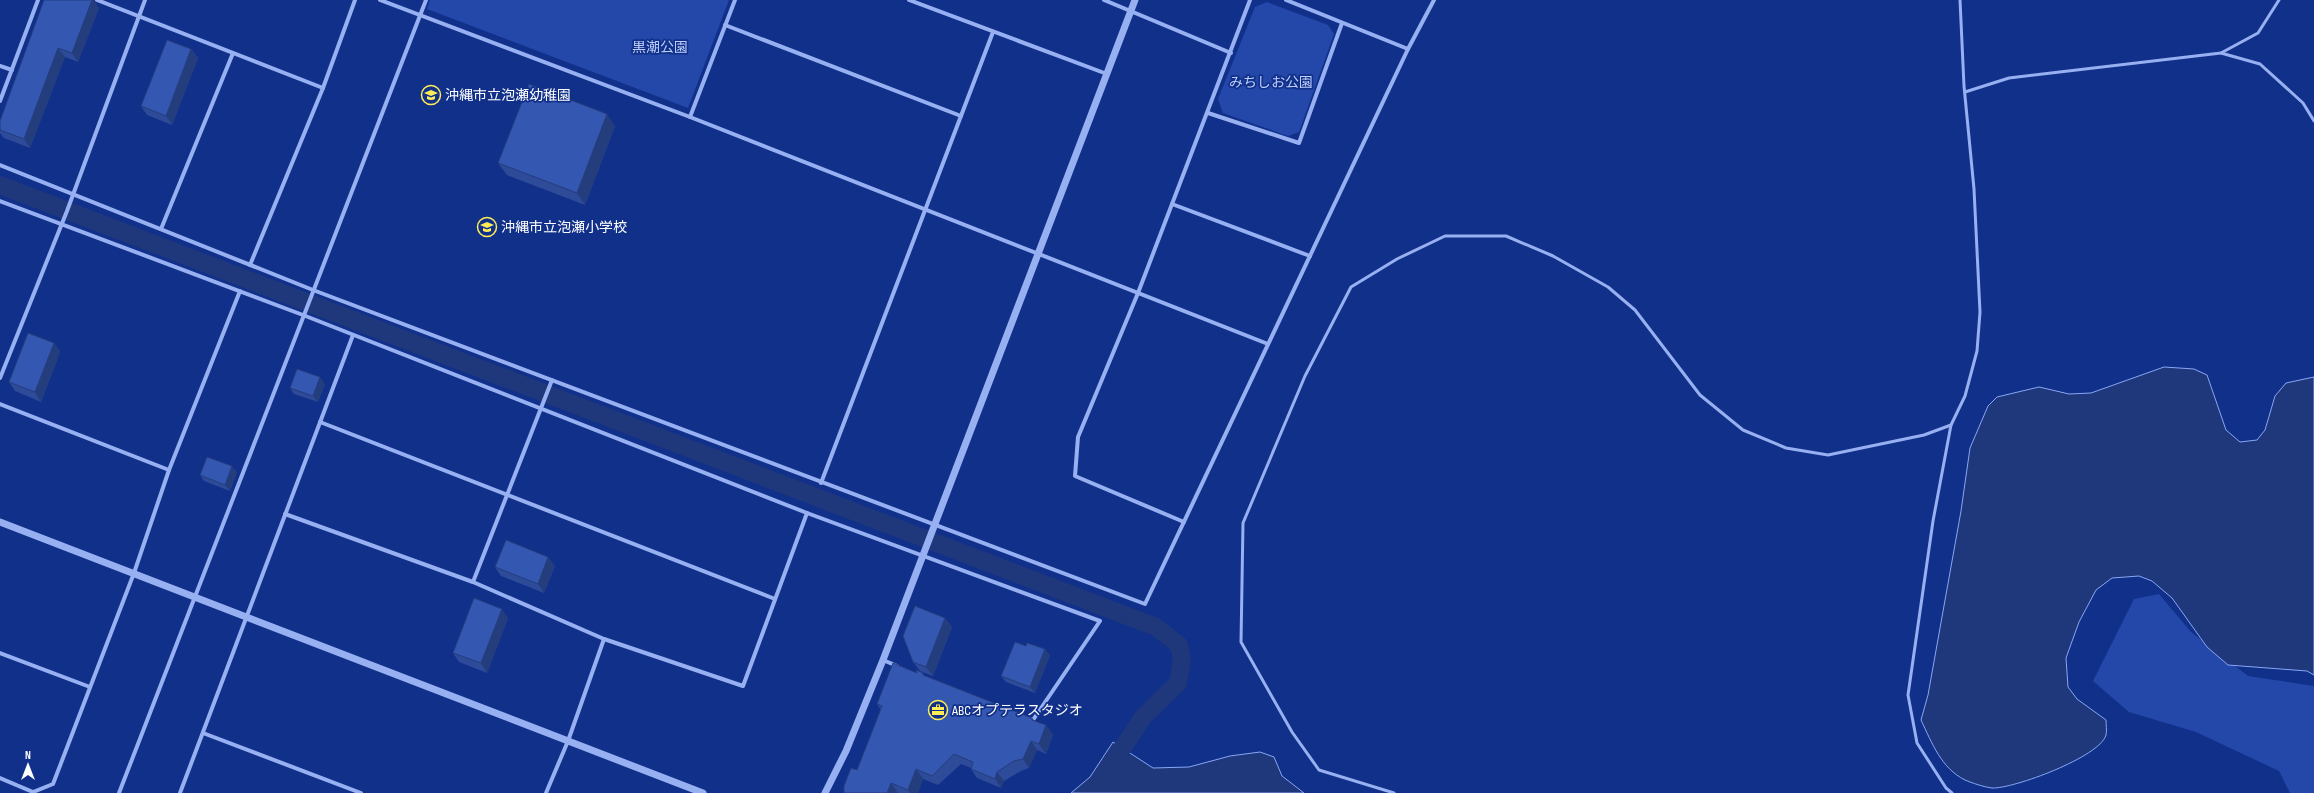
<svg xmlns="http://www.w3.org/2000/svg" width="2314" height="793" viewBox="0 0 2314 793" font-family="'Sofia Sans Condensed','Noto Sans JP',sans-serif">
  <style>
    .green { fill: #2348aa }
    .water { fill: #1f377b; stroke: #89a7f5 }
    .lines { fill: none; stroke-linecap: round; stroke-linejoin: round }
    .canal { stroke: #1f377b; stroke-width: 18 }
    .service { stroke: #97b0f1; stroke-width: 3 }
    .minor { stroke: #97b0f1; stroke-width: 4 }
    .tertiary { stroke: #97b0f1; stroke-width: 7 }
    .wall { fill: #2d4b99 }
    .shaded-wall { fill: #243d7d }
    .building { fill: #3457b2; stroke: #243d7d }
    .labels { text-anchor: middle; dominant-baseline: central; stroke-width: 3.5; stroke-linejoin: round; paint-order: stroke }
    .park-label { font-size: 14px; fill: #becffd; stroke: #11308a }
    .poi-label { font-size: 14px; fill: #fff; stroke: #11308a; text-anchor: start }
  </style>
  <rect width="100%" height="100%" fill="#11308a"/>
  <g class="green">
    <polygon points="430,0 729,0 688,108 427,9"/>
    <polygon points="1267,2 1328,25 1334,34 1299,132 1288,136 1223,113 1218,99 1255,7"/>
    <polygon points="2159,594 2191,632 2248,676 2314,686 2314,793 2290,793 2279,771 2196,732 2129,712 2093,681 2134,599"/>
  </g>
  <g class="water">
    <path d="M 2164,367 L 2194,369 L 2207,375 L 2226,430 L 2240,442 L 2257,440 L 2265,430 L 2275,396 L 2286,383 L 2314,377 L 2314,675 L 2307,671 L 2228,665 L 2207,647 L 2172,598 L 2152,581 L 2139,576 L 2112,578 L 2096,590 L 2079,622 L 2066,658 L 2068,687 L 2077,699 L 2106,720 C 2106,724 2107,731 2106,735 C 2100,757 2013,789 1992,788 C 1984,787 1972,783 1965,780 C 1941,768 1932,743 1921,720 L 1928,695 L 1961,511 L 1970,448 L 1988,406 L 1997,397 L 2039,387 L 2069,394 L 2091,393 Z"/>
    <polygon points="1113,742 1153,768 1189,767 1230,756 1260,752 1274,757 1282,776 1304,793 1071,793 1090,777"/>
  </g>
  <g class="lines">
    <polyline class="canal" points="0,185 1156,627 1179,645 1182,660 1178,683 1143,717 1120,752"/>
    <g class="service">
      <polyline points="2221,53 2260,64 2303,103 2314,121"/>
      <polyline points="1965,92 2009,78 2221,53 2258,33 2279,0"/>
      <polyline points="1394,793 1319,770 1292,732 1241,642 1243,523 1305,376 1351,287 1397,259 1445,236 1506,236 1553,256 1608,287 1635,310 1700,395 1743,430 1786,448 1828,455 1924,435 1951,425"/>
      <polyline points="1952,793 1946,788 1917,743 1908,695 1933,521 1951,425 1965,396 1977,351 1980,312 1974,189 1964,86 1960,0"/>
    </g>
    <g class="minor">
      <polyline points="97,0 323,88"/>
      <polyline points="380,0 690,117 1268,344"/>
      <polyline points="909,0 1107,74"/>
      <polyline points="1104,0 1231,53"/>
      <polyline points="1286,0 1408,49"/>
      <polyline points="725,25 961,116"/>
      <polyline points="0,66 12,70"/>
      <polyline points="0,101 38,0"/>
      <polyline points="1208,113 1299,143 1342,23"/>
      <polyline points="690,117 735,0"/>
      <polyline points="0,165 313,290 1145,604 1408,49 1434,0"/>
      <polyline points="0,201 303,315 807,513 1100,621 1033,720 1030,719"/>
      <polyline points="1172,204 1310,256"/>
      <polyline points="161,229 233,53"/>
      <polyline points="250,265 323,88 355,0"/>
      <polyline points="0,378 67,211 145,0"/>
      <polyline points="0,404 169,470"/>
      <polyline points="320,422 775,599"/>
      <polyline points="821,483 993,32"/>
      <polyline points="285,514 473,582 604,639 743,686 807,513"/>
      <polyline points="1184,522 1075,476 1078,437 1138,293 1250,0"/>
      <polyline points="473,582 552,380"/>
      <polyline points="0,653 90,687"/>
      <polyline points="883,660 897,666"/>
      <polyline points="203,733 361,793"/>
      <polyline points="0,778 33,792 53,784 134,573 169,470 240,291"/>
      <polyline points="119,793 426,0"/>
      <polyline points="180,793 353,335"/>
      <polyline points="546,793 568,741 604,639"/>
    </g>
    <g class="tertiary">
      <polyline points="0,522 703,793"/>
      <polyline points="825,793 846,751 883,660 1135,0"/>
    </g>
  </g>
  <g class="wall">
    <polygon points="44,0 99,8 78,62 65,57 30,148 4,138 0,133 0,121"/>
    <polygon points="191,49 198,58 172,125 147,115 141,106"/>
    <polygon points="615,126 585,205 507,175 498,163"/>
    <polygon points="54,343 60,352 41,402 15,391 9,382"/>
    <polygon points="325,384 318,402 294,394 290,388"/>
    <polygon points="237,472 230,491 204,481 200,475"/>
    <polygon points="548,557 555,566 544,593 501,576 495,567"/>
    <polygon points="508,618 487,673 459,662 453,653"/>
    <polygon points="945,618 952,627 933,676 920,671 913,662"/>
    <polygon points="1050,655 1035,693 1006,682 1001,676"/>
    <polygon points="925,676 1032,718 1035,721 1046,725 1053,735 1046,754 1037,750 1029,768 1021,771 1004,781 1001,788 977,778 971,769 971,768 961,764 938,785 923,779 918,793 844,793 857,770 881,710 877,704"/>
  </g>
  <g class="shaded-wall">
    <polygon points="92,0 94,0 99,8 78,62 72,53"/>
    <polygon points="58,48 65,57 30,148 24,139"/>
    <polygon points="191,49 198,58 172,125 166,116"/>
    <polygon points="607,114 615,126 585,205 577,193"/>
    <polygon points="54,343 60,352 41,402 35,392"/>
    <polygon points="320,377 325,384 318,402 313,396"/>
    <polygon points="232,466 237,472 230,491 225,485"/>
    <polygon points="548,557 555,566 544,593 538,584"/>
    <polygon points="502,609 508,618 487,673 481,663"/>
    <polygon points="945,618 952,627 933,676 926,667"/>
    <polygon points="1045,649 1050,655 1035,693 1030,687"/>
    <polygon points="1046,725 1053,735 1046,754 1039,744"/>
    <polygon points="1031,741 1037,750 1029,768 1023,759"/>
    <polygon points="916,769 923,779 918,793 910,793 908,790"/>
    <polygon points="997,772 1004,781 1001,788 995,779"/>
    <polygon points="891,783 898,793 887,793"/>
  </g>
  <g class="building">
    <polygon points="44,0 92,0 72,53 58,48 24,139 0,130 0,121"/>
    <polygon points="167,40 191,49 166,116 141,106"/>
    <polygon points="529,84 607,114 577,193 498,163"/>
    <polygon points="28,333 54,343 35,392 9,382"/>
    <polygon points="297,369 320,377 313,396 290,388"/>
    <polygon points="207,457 232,466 225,485 200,475"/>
    <polygon points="506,540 548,557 538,584 495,567"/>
    <polygon points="474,598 502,609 481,663 453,653"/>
    <polygon points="915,606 945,618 926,667 913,662 903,636"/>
    <polygon points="1015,642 1026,646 1027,643 1045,649 1030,687 1001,676"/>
    <polygon points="893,663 917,673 916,670 923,673 923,675 1032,718 1032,720 1046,725 1039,744 1031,741 1023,759 1014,761 997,772 995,779 971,769 973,762 954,754 932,776 916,769 908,790 891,783 887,793 844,793 844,786 851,768 857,770 877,719 882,706 877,704"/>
  </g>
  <defs>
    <g id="school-ring" transform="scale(1)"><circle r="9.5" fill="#11308a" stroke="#ffed57" stroke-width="1.5"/><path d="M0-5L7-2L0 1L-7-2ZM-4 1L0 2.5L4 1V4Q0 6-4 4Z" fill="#ffed57"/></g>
    <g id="office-ring" transform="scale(1)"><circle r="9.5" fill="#11308a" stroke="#ffed57" stroke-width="1.5"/><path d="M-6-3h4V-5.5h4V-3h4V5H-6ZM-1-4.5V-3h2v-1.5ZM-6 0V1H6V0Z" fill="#ffed57"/></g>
  </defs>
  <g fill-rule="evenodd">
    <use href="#school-ring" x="431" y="95"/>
    <use href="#school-ring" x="487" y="227"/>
    <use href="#office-ring" x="938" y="710"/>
  </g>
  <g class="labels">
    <g class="park-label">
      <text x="660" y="47">黒潮公園</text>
      <text x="1271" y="82">みちしお公園</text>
    </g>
    <g class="poi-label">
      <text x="445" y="95">沖縄市立泡瀬幼稚園</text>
      <text x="501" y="227">沖縄市立泡瀬小学校</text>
      <text x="952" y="710">ABCオプテラスタジオ</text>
    </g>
  </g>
  <g transform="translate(28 765)" stroke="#11308a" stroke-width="3" paint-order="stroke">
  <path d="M0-3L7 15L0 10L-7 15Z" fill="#ffffff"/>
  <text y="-6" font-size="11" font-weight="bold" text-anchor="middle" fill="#ffffff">N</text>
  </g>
</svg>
